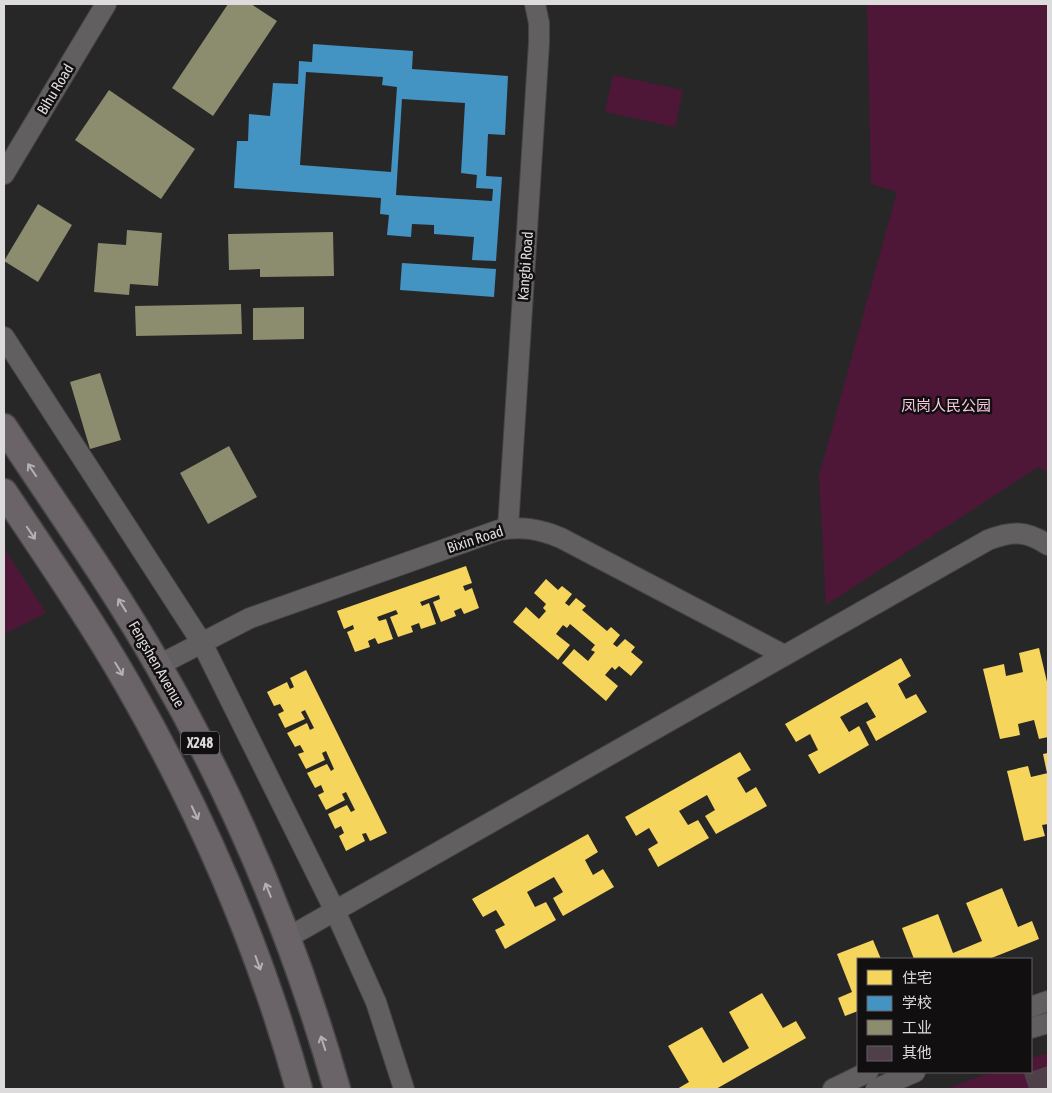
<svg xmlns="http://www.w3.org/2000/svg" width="1052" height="1093" viewBox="0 0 1052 1093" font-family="'Asap Condensed','Noto Sans SC',sans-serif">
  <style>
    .green { fill: #4e1737 }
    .homes { fill: #f6d55c }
    .schools { fill: #4393c3; fill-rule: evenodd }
    .industry { fill: #8c8c6e }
    .building { fill: #4f3f48 }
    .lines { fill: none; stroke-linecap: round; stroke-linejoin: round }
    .minor-casing { stroke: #464445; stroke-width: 22 }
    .major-casing { stroke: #464445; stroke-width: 29 }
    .minor { stroke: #615f60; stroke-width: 20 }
    .major { stroke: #6a6367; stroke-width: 26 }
    .oneway { stroke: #b5b1b3 }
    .labels { text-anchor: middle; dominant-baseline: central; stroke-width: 5; stroke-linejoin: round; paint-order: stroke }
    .shield { fill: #110f10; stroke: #a09e9f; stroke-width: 1 }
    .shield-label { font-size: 14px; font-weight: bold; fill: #dedbdc }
    .street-label { font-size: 15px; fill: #dedbdc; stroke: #110f10 }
    .park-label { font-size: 15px; fill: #fac8df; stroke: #110f10 }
  </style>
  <rect width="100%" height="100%" fill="#282727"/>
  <g class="green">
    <polygon points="867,4 1048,4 1048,472 1038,467 826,605 819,476 897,192 871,184"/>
    <polygon points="613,75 683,90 675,127 605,112"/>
    <polygon points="4,548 46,613 4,634"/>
    <polygon points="1048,1053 1048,1089 946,1089 993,1072 1031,1072 1031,1058"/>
  </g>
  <g class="homes">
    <polygon points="466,566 472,583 463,586 465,591 472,588 479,608 464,614 461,608 454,611 456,616 441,622 433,602 440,599 439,595 420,602 422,606 429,603 436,624 421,629 419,623 411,626 413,632 398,637 390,617 398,614 396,610 377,617 379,621 386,619 393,639 378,644 375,638 368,641 370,647 355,652 347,632 354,629 353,625 344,629 337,611"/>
    <polygon points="546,579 558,590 562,586 572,594 565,603 569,606 576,598 586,606 582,610 607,631 611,627 620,635 613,644 617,647 625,639 635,647 631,652 643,662 631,676 619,666 615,670 612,667 605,675 618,686 606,701 562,663 574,649 588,661 595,652 591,650 595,645 570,624 567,628 563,625 556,634 570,645 558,660 513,622 526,607 539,619 546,611 543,608 546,604 534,593"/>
    <polygon points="1039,648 1048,686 1048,737 1039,739 1034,720 1018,724 1020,735 1000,739 983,669 1004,664 1006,676 1023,672 1019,653"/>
    <polygon points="901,658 911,676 898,684 906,699 916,694 927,712 876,741 866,722 876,717 867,702 840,717 849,732 859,726 869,745 819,774 808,755 818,750 810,734 796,742 785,724"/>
    <polygon points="306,670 387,833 370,841 366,833 362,834 365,841 346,851 339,836 344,833 341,826 335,829 328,814 347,805 351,812 355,810 346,792 342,794 345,800 326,810 318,795 324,792 321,785 315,788 307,773 327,764 331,771 334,769 326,751 322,753 325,760 306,769 298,754 304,752 300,745 295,747 287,733 307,723 310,730 314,728 305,710 301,712 305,719 285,728 278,714 284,711 280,704 274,706 267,692 287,682 290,689 294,687 290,678"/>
    <polygon points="740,752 751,770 737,778 746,793 756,787 767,806 716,834 705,816 715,810 707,795 679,811 688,825 698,820 709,838 658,867 648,849 658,843 649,828 636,836 625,817"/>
    <polygon points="1048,753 1048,773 1047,773 1043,754"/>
    <polygon points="1028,766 1031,777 1048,773 1048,824 1042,825 1045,836 1024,841 1007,771"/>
    <polygon points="588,834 598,852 585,860 593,875 603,869 614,887 563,916 553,898 563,892 554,877 527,892 535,907 546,902 556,920 505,949 495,930 505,925 496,910 483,917 472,899"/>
    <polygon points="1002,888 1018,927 1032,921 1039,939 989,959 914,959 902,928 938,914 953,953 982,941 966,903"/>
    <polygon points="873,940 881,959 858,959 858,1011 845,1016 838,998 852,992 837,954"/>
    <polygon points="762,993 783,1028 796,1021 806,1038 716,1089 677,1089 689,1082 668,1046 702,1027 723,1063 749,1048 729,1012"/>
  </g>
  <g class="schools">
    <path d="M 313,44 L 413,51 L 412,69 L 508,76 L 505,135 L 488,134 L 486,176 L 502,177 L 496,261 L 472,260 L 474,237 L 434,234 L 434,225 L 412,224 L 411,237 L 387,235 L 389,215 L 380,214 L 381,198 L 234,188 L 237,141 L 248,141 L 249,114 L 270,116 L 273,83 L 298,84 L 299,61 L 312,62 ZM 306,72 L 383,77 L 382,85 L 397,87 L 391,172 L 300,165 ZM 402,99 L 465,103 L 461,173 L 477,175 L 476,188 L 493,189 L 492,201 L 396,195 Z"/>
    <polygon points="402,263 496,269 494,297 400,290"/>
  </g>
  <g class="industry">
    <polygon points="228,4 251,4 277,21 213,116 172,88"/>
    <polygon points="109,90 195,149 161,199 75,140"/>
    <polygon points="38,204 72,225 38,282 4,261"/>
    <polygon points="127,230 162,233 158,286 130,284 129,295 94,292 98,243 126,245"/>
    <polygon points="333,232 334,276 260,277 260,269 229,270 228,234"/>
    <polygon points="241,304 242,334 136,336 135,306"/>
    <polygon points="304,307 304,339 253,340 253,308"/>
    <polygon points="100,373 121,440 90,449 70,382"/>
    <polygon points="229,446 257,497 208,524 180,473"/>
  </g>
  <polygon class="building" points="1048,1066 1048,1089 1029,1089 1024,1074"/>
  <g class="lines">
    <g class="minor-casing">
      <g id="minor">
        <polyline points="4,174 106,4"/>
        <polyline points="4,337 202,643 335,911 376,1002 404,1089"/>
        <polyline points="508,528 539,43 539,23 535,4"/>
        <path d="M 159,665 L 250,618 L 499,530 C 522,526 540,529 561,538 L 784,655"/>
        <path d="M 287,938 L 988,540 C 1011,531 1026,530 1048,545"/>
        <polyline points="1031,1007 1048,1001"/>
        <polyline points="1031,1028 1048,1023"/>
        <polyline points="833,1089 868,1072"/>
        <polyline points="876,1089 915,1072"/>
      </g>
    </g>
    <g class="major-casing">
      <g id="major">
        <path d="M 4,427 C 56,506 111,583 158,665 C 235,798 295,941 337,1089"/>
        <path d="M 4,492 C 46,555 89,617 127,683 C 200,810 260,948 299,1089"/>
      </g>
    </g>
    <use href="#minor" class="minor"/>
    <use href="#major" class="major"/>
  </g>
  <defs><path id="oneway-shaft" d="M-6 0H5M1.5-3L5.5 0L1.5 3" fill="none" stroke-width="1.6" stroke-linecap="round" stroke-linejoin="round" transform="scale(1.25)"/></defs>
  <g class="oneway">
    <use href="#oneway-shaft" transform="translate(32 470) rotate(-124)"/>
    <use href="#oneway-shaft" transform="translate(31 533) rotate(56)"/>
    <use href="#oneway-shaft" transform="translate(122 605) rotate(-122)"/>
    <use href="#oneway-shaft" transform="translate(119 669) rotate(59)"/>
    <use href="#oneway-shaft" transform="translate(195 813) rotate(65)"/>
    <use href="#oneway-shaft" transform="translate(268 890) rotate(-112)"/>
    <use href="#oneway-shaft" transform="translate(258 963) rotate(70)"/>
    <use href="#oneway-shaft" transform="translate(323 1043) rotate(-108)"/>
  </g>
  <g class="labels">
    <rect class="shield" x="181" y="731.5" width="38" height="23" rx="4"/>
    <g class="shield-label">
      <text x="200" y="743">X248</text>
    </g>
    <g class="street-label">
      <text transform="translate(55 89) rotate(-59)">Bihu Road</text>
      <text transform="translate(525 266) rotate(-86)">Kangbi Road</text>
      <text transform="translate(475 539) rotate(-18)">Bixin Road</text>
      <text transform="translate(157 664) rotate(60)">Fengshen Avenue</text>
    </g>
    <g class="park-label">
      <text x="946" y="405">凤岗人民公园</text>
    </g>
  </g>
  <rect width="1052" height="1093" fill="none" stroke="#dedbdc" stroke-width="10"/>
  <rect x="857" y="958" width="175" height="115" fill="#110f10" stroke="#636162"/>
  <rect x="867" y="970" width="25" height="15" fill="#f6d55c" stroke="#636162"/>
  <text x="902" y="983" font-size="15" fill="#dedbdc">住宅</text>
  <rect x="867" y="996" width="25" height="15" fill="#4393c3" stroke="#636162"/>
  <text x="902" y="1008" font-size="15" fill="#dedbdc">学校</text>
  <rect x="867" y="1020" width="25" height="15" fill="#8c8c6e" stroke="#636162"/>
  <text x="902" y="1033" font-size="15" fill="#dedbdc">工业</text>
  <rect x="867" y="1046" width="25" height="15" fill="#4f3f48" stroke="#636162"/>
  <text x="902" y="1058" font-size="15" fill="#dedbdc">其他</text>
</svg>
